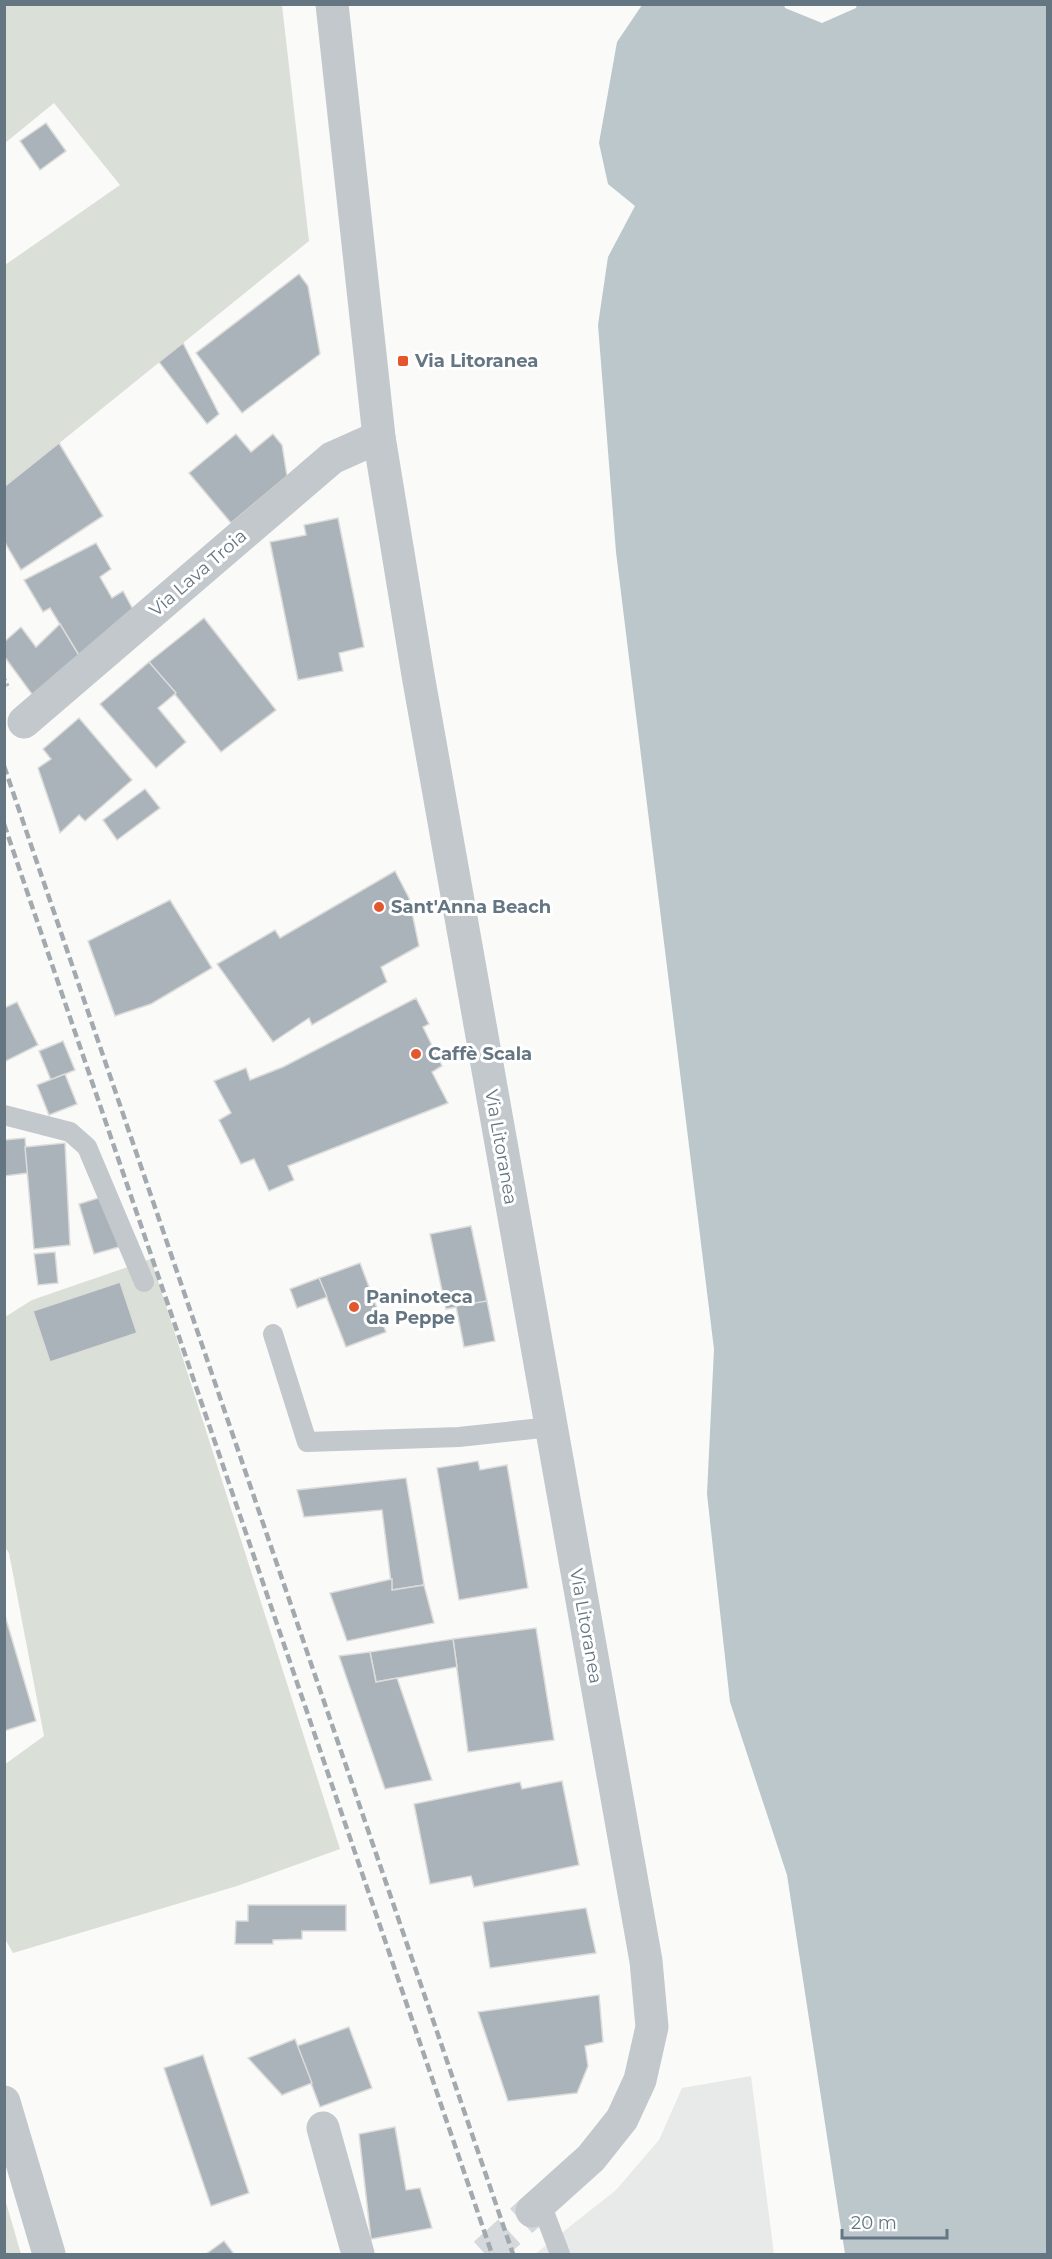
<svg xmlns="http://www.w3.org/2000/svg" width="1052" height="2259" viewBox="0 0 1052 2259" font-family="Montserrat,sans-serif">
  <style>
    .built { fill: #e8e9e9 }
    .green { fill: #dadfd7 }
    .water { fill: #bbc7cb }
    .building { fill: #aab3b9; stroke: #dcdcda; stroke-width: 1.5 }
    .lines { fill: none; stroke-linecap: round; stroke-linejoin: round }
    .tertiary-tunnel { stroke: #d5d9db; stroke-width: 33; stroke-dasharray: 33 16; stroke-linecap: butt }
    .path { stroke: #bbbfc2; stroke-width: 4; stroke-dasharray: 3 3; stroke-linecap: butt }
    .service { stroke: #c3c8cc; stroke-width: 20 }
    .minor { stroke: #c3c8cc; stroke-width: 33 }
    .tertiary { stroke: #c3c8cc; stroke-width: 33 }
    .rail { stroke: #a2aab0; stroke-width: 4.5; stroke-dasharray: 9 4.5; stroke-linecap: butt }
    .poi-dot { fill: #e4572e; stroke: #fff; stroke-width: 2 }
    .labels { text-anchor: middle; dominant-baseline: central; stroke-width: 6; stroke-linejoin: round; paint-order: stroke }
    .poi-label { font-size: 18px; font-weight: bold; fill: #657683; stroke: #fff; text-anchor: start }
    .street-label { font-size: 18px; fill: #657683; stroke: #fff }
  </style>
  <rect width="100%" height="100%" fill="#fafaf8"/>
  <polygon class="built" points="751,2076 774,2254 535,2254 616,2190 659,2140 682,2088"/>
  <g class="green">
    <polygon points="5,5 282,5 309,241 5,487 5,265 120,185 54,103 5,143"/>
    <polygon points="151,1259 340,1849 237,1886 13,1953 4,1937 4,1765 44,1736 9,1553 5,1547 5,1317 32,1300"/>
    <polygon points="4,2199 5,2199 21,2254 5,2254"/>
  </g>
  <polygon class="water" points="642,5 784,5 785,8 822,23 856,8 857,5 1047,5 1047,2254 845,2254 787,1875 730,1702 707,1494 714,1349 616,552 598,325 608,257 635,206 608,184 599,143 617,42"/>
  <g class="building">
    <polygon points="46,123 66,151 40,170 20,141"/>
    <polygon points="299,274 308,286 320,354 242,413 196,353"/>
    <polygon points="183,343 219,414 207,424 159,362"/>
    <polygon points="236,434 251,452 273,434 282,445 287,476 231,523 189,473"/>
    <polygon points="59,443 103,516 21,570 4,541 4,487"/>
    <polygon points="338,518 364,647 339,653 343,671 298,680 270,542 306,535 304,525"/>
    <polygon points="96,543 111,569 100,577 112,598 123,591 136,615 80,657 50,608 43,612 24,580"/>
    <polygon points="204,618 276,710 221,752 149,662"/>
    <polygon points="60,624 80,657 34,697 4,656 4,642 21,627 36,647"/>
    <polygon points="149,662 176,693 158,708 186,742 156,768 100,704"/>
    <polygon points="79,718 132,780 85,821 79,815 60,833 38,768 51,759 43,749"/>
    <polygon points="145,789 160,808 117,840 103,820"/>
    <polygon points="395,871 409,898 419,946 381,967 387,982 312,1025 309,1018 273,1042 217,964 275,930 280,938"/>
    <polygon points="170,900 212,968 151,1004 115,1016 88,941"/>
    <polygon points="416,998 429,1024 423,1027 442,1066 432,1072 448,1103 288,1166 294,1180 269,1191 254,1159 241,1164 219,1120 231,1113 214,1081 246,1068 250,1080 283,1067"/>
    <polygon points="17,1002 38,1045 4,1062 4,1008"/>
    <polygon points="63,1041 75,1070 51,1080 39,1051"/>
    <polygon points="65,1074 77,1104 49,1115 37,1085"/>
    <polygon points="25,1138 28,1173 4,1176 4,1140"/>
    <polygon points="65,1143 70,1245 34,1249 25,1147"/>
    <polygon points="105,1196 119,1247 94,1254 79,1204"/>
    <polygon points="471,1226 487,1301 446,1309 430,1234"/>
    <polygon points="55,1252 58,1283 38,1285 34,1254"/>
    <polygon points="360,1263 386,1332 346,1347 319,1278"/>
    <polygon points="319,1278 327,1297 297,1308 290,1289"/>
    <polygon points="120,1282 137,1333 50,1362 33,1311"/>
    <polygon points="487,1301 495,1341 464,1347 456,1306"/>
    <polygon points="478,1461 480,1470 507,1465 528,1588 459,1600 437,1468"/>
    <polygon points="406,1478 424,1585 392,1590 382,1510 304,1517 297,1490"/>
    <polygon points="392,1579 392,1590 424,1585 434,1623 347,1641 330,1593"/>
    <polygon points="4,1612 36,1721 4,1731"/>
    <polygon points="536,1628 554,1740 468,1752 453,1639"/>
    <polygon points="453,1639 457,1667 376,1682 370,1652"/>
    <polygon points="370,1652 376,1682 397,1678 432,1780 385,1789 339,1656"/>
    <polygon points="562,1781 579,1865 474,1887 471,1876 430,1884 414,1804 520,1782 522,1789"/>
    <polygon points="248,1905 346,1905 346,1931 302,1931 302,1939 273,1940 273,1944 235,1944 236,1921 248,1921"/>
    <polygon points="586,1908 596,1953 490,1968 483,1922"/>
    <polygon points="599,1995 603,2042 585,2046 588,2066 577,2093 508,2101 478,2012"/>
    <polygon points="349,2027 372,2088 320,2107 297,2046"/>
    <polygon points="295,2039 312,2083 282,2095 248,2058"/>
    <polygon points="203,2055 249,2193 211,2206 164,2068"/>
    <polygon points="395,2127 406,2190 420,2188 432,2228 371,2239 359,2134"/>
    <polygon points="224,2241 234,2254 206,2254"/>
  </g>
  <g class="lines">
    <polyline class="tertiary-tunnel" points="485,2254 532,2211"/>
    <polyline class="path" points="4,678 9,689"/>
    <g class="service">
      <polyline points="4,1115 70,1132 87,1147 144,1282"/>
      <polyline points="273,1334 307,1442 459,1437 551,1427"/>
      <polyline points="541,2204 560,2254"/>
    </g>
    <g class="minor">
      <polyline points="24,722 332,458 379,437"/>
      <polyline points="4,2102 49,2254"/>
      <polyline points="323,2128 358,2254"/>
    </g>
    <polyline class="tertiary" points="332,4 379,437 418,675 646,1961 652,2027 640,2080 622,2119 591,2158 532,2211"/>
    <g class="rail">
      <polyline points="4,766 513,2254"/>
      <polyline points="4,824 492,2254"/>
    </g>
  </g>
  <g class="poi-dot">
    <rect x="397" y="355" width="12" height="12" rx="3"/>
    <circle cx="379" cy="907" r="6"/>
    <circle cx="416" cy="1054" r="6"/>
    <circle cx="354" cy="1307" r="6"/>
  </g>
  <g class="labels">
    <g class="poi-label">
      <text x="415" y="361">Via Litoranea</text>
      <text x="391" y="907">Sant'Anna Beach</text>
      <text x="428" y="1054">Caffè Scala</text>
      <text x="366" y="1297">Paninoteca<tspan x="366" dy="21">da Peppe</tspan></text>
    </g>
    <g class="street-label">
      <text transform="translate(198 573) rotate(-41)">Via Lava Troia</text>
      <text transform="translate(501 1147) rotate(80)">Via Litoranea</text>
      <text transform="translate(586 1626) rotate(80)">Via Litoranea</text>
    </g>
  </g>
  <rect width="1052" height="2259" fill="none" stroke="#657683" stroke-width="12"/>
  <path d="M842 2229v9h105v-9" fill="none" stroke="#657683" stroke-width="3"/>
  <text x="851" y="2229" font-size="18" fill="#657683" stroke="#ffffff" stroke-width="4.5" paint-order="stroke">20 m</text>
</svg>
